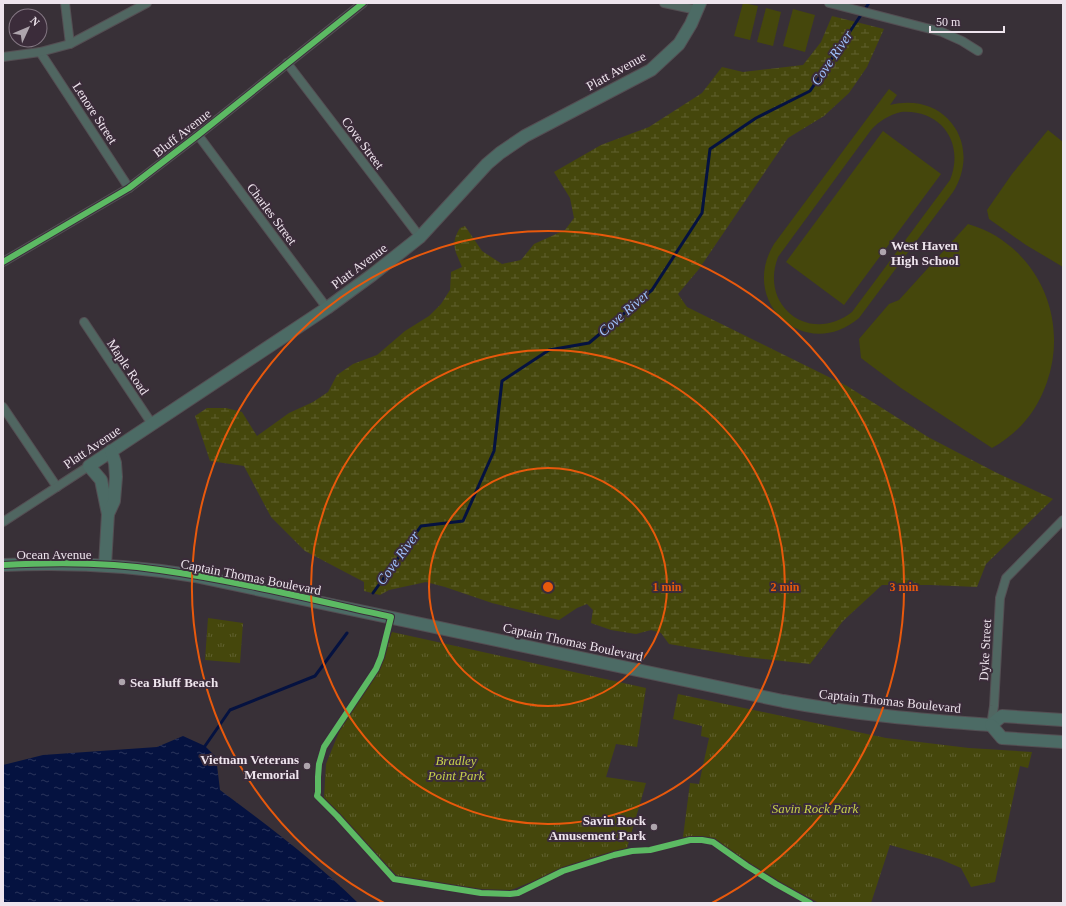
<svg xmlns="http://www.w3.org/2000/svg" width="1066" height="906" viewBox="0 0 1066 906" font-family="Georgia,serif">
  <style>
    .grass { fill: url(#grass-tufts) }
    .wetland { fill: url(#wetland-marsh) }
    .pitch { fill: #45470c; fill-rule: evenodd }
    .water { fill: url(#water-ripples) }
    .lines { fill: none; stroke-linecap: round; stroke-linejoin: round }
    .stream { stroke: #051240; stroke-width: 3 }
    .minor-casing { stroke: #544e53; stroke-width: 10 }
    .secondary-casing { stroke: #544e53; stroke-width: 14 }
    .minor { stroke: #506661; stroke-width: 8 }
    .secondary { stroke: #4c6b65; stroke-width: 12 }
    .cycleway-casing { stroke: #3b2c3a; stroke-width: 8 }
    .cycleway { stroke: #5cba63; stroke-width: 6 }
    .ring { fill: none; stroke: #e8590c; stroke-width: 2 }
    .poi-dot { fill: #aea5ad; stroke: #3b2c3a; stroke-width: 1.5 }
    .labels { text-anchor: middle; dominant-baseline: central; stroke-width: 4; stroke-linejoin: round; paint-order: stroke }
    .street-label { font-size: 13px; fill: #eee4ed; stroke: #3b2c3a }
    .poi-label { font-size: 13px; font-weight: bold; fill: #eee4ed; stroke: #3b2c3a; text-anchor: start }
    .park-label { font-size: 13px; font-style: italic; fill: #c6d04b; stroke: #3b2c3a }
    .water-label { font-size: 14px; font-style: italic; fill: #9fc2fd; stroke: #3b2c3a }
    .centre { fill: #e8590c; stroke: #3b2c3a; stroke-width: 2 }
    .ring-label { font-size: 12px; text-anchor: middle; font-weight: bold; fill: #e8590c; stroke: #3b2c3a; stroke-width: 4; stroke-linejoin: round; paint-order: stroke }
  </style>
  <defs>
    <pattern id="grass-tufts" width="24" height="20" patternUnits="userSpaceOnUse"><rect width="24" height="20" fill="#45470c"/><path d="M3 7l-1-3M5 7V3M7 7l1-3M15 17l-1-3M17 17v-4M19 17l1-3" fill="none" stroke="#606130"/></pattern>
    <pattern id="wetland-marsh" width="20" height="14" patternUnits="userSpaceOnUse"><rect width="20" height="14" fill="#45470c"/><path d="M1 5h8M5 5V1M11 12h8M15 12V8" fill="none" stroke="#606130"/></pattern>
    <pattern id="water-ripples" width="26" height="14" patternUnits="userSpaceOnUse"><rect width="26" height="14" fill="#051240"/><path d="M2 4q2-2 4 0t4 0M15 11q2-2 4 0t4 0" fill="none" stroke="#2a345c"/></pattern>
  </defs>
  <rect width="100%" height="100%" fill="#383037"/>
  <g class="grass">
    <polygon points="208,618 243,623 240,663 205,660"/>
    <polygon points="392,632 646,688 637,747 616,744 606,777 646,783 627,848 591,858 511,890 493,891 399,878 324,798 326,764 341,727 377,672"/>
    <polygon points="678,694 886,738 969,748 1032,752 1028,768 1020,766 995,882 971,887 961,868 940,859 890,845 871,903 819,903 784,885 748,864 709,837 683,837 690,783 699,784 709,738 701,736 702,726 673,719"/>
  </g>
  <path class="wetland" d="M 832,16 L 884,29 L 867,67 L 849,93 L 824,116 L 788,138 L 699,269 L 678,294 L 687,307 L 847,386 L 928,437 L 995,472 L 1053,499 L 986,564 L 977,587 L 931,585 L 882,585 L 843,621 L 810,664 L 746,657 L 669,644 L 661,633 L 651,630 L 636,634 L 611,630 L 591,623 L 593,610 L 587,604 L 577,608 L 559,620 L 492,603 L 445,587 L 426,582 L 389,590 L 380,595 L 364,591 L 364,582 L 305,551 L 271,517 L 244,466 L 210,461 L 195,416 L 207,408 L 226,408 L 242,412 L 257,436 L 289,413 L 313,402 L 328,392 L 337,375 L 353,364 L 377,355 L 405,331 L 429,316 L 441,304 L 450,290 L 451,272 L 462,267 C 455,250 450,244 460,228 L 465,226 L 482,251 L 502,264 L 521,260 L 534,244 L 565,230 L 574,218 L 570,198 L 554,172 L 601,145 L 649,127 L 702,93 L 722,67 L 743,72 L 803,65 L 821,42 Z"/>
  <g class="pitch">
    <polygon points="743,3 758,6 750,40 734,36"/>
    <polygon points="766,8 781,12 773,46 757,42"/>
    <polygon points="793,9 815,15 805,52 783,46"/>
    <path d="M 889,89 L 897,95 L 890,105 C 945,91 983,144 953,192 L 859,318 C 806,363 738,303 774,244 ZM 901,112 C 941,109 965,143 950,180 L 852,312 C 810,345 759,306 778,257 L 871,130 C 879,121 889,115 901,112 Z"/>
    <polygon points="1048,130 1063,142 1063,267 1026,245 989,219 987,210 1012,174"/>
    <polygon points="883,131 941,174 844,305 786,262"/>
    <path d="M 968,224 C 978,227 988,231 996,236 C 1046,267 1066,327 1047,382 C 1037,411 1019,433 992,448 L 901,388 L 861,358 L 859,339 L 889,304 L 899,300 Z"/>
  </g>
  <path class="water" d="M 183,736 L 205,746 L 216,757 L 220,790 C 268,826 315,861 358,903 L 3,903 L 3,765 L 43,755 L 157,747 Z"/>
  <g class="lines">
    <g class="stream">
      <polyline points="373,593 421,526 463,521 494,451 502,381 549,350 589,343 652,290 702,213 710,149 756,118 810,91 869,3"/>
      <polyline points="205,746 230,710 315,676 347,633"/>
    </g>
    <g class="minor-casing">
      <g id="minor">
        <polyline points="65,3 70,44"/>
        <polyline points="664,3 697,10"/>
        <polyline points="829,3 942,32 962,41 978,51"/>
        <polyline points="40,52 129,188"/>
        <polyline points="3,57 40,52 70,44 147,3"/>
        <polyline points="287,63 420,237"/>
        <polyline points="198,135 327,308"/>
        <polyline points="3,262 129,188 198,135 363,3"/>
        <polyline points="84,322 152,424"/>
        <polyline points="3,407 57,487"/>
        <polyline points="3,522 89,466"/>
        <polyline points="991,725 994,706 1000,598 1006,578 1063,520"/>
      </g>
    </g>
    <g class="secondary-casing">
      <g id="secondary">
        <polyline points="108,514 101,480 89,466 327,308 372,275 420,237 487,164 500,153 525,136 651,70 679,44 691,24 700,3"/>
        <path d="M 3,565 C 67,562 131,565 195,576 L 783,701 C 852,714 921,720 991,725 L 1002,716 L 1063,720"/>
        <polyline points="105,565 108,514 114,501 116,477 115,463 111,451"/>
        <polyline points="991,725 1002,738 1063,742"/>
      </g>
    </g>
    <use href="#minor" class="minor"/>
    <use href="#secondary" class="secondary"/>
    <g class="cycleway-casing">
      <g id="cycleway">
        <polyline points="3,262 129,188 198,135 363,3"/>
        <path d="M 3,565 C 55,562 109,562 160,570 C 238,581 314,600 391,617 L 381,657 L 376,669 L 324,747 L 319,764 L 318,777 L 318,792 L 317,796 L 337,816 L 394,879 L 481,893 L 510,894 L 518,893 L 563,871 L 614,855 L 632,851 L 650,850 L 690,840 L 702,840 L 713,842 L 720,847 L 747,866 L 776,884 L 810,903"/>
      </g>
    </g>
    <use href="#cycleway" class="cycleway"/>
  </g>
  <g class="ring">
    <circle cx="548" cy="587" r="119"/>
    <circle cx="548" cy="587" r="237"/>
    <path d="M384 903A356 356 0 1 1 712 903"/>
  </g>
  <g class="poi-dot">
    <circle cx="883" cy="252" r="4"/>
    <circle cx="122" cy="682" r="4"/>
    <circle cx="307" cy="766" r="4"/>
    <circle cx="654" cy="827" r="4"/>
  </g>
  <g class="labels">
    <g class="street-label">
      <text transform="translate(616 71) rotate(-29)">Platt Avenue</text>
      <text transform="translate(95 113) rotate(57)">Lenore Street</text>
      <text transform="translate(182 133) rotate(-38)">Bluff Avenue</text>
      <text transform="translate(363 143) rotate(53)">Cove Street</text>
      <text transform="translate(272 214) rotate(53)">Charles Street</text>
      <text transform="translate(359 266) rotate(-37)">Platt Avenue</text>
      <text transform="translate(128 367) rotate(56)">Maple Road</text>
      <text transform="translate(92 447) rotate(-34)">Platt Avenue</text>
      <text x="54" y="554">Ocean Avenue</text>
      <text transform="translate(251 577) rotate(11)">Captain Thomas Boulevard</text>
      <text transform="translate(573 642) rotate(12)">Captain Thomas Boulevard</text>
      <text transform="translate(985 650) rotate(-87)">Dyke Street</text>
      <text transform="translate(890 701) rotate(6)">Captain Thomas Boulevard</text>
    </g>
    <g class="poi-label">
      <text x="891" y="245">West Haven<tspan x="891" dy="15">High School</tspan></text>
      <text x="130" y="682">Sea Bluff Beach</text>
      <text x="299" y="759" text-anchor="end">Vietnam Veterans<tspan x="299" dy="15">Memorial</tspan></text>
      <text x="646" y="820" text-anchor="end">Savin Rock<tspan x="646" dy="15">Amusement Park</tspan></text>
    </g>
    <g class="park-label">
      <text x="456" y="760">Bradley<tspan x="456" dy="15">Point Park</tspan></text>
      <text x="815" y="808">Savin Rock Park</text>
    </g>
    <g class="water-label">
      <text transform="translate(832 58) rotate(-56)">Cove River</text>
      <text transform="translate(624 313) rotate(-41)">Cove River</text>
      <text transform="translate(398 558) rotate(-54)">Cove River</text>
    </g>
  </g>
  <circle cx="548" cy="587" r="6" class="centre"/>
  <g class="ring-label">
    <text x="667" y="591">1 min</text>
    <text x="785" y="591">2 min</text>
    <text x="904" y="591">3 min</text>
  </g>
  <rect width="1066" height="906" fill="none" stroke="#eee4ed" stroke-width="8"/>
  <g transform="translate(28 28) rotate(46)"><circle r="19" fill="#3b2c3a" stroke="#837682"/>
  <path d="M0-3L7 15L0 10L-7 15Z" fill="#aea5ad"/>
  <text y="-6" font-size="11" font-weight="bold" text-anchor="middle" fill="#eee4ed">N</text>
  </g>
  <path d="M930 26v6h74v-6" fill="none" stroke="#eee4ed" stroke-width="2"/>
  <text x="936" y="26" font-size="12" fill="#eee4ed" stroke="#3b2c3a" stroke-width="3" paint-order="stroke">50 m</text>
</svg>
